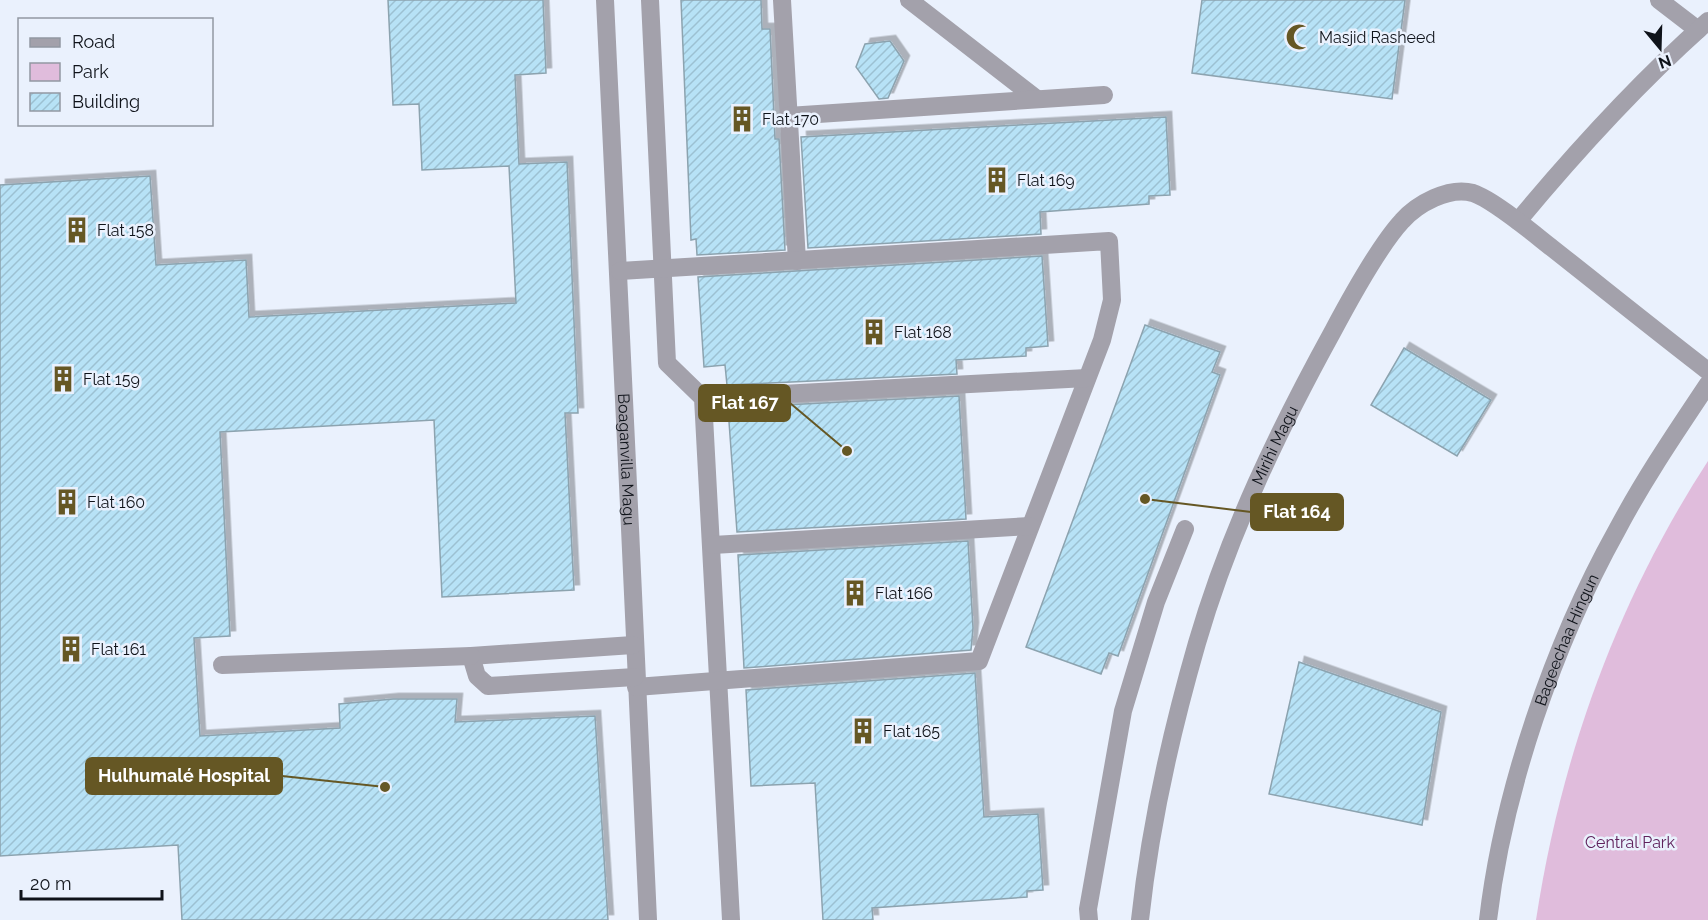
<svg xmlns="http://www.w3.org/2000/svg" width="1708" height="920" viewBox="0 0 1708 920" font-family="Raleway,sans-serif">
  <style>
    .green { fill: #e0bcdc }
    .building { fill: url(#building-hatch); stroke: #8ca3af; stroke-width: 1.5; filter: url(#shadow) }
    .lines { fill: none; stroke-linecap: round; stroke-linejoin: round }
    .minor { stroke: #a3a1ab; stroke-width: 18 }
    .labels { text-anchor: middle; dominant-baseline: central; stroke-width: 5; stroke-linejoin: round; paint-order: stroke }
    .poi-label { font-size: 16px; fill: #0f131a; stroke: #eaf1fd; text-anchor: start }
    .street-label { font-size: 16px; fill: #0f131a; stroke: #eaf1fd }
    .park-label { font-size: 16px; fill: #5f215c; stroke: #eaf1fd }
    .leader { fill: none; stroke: #655724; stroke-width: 2 }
    .callout-dot { fill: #655724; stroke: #eaf1fd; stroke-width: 2 }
    .callout { fill: #655724; stroke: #655724; stroke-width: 2 }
    .callout-label { font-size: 18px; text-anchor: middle; font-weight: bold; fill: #fff }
  </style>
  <defs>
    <pattern id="building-hatch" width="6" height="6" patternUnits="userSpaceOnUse" patternTransform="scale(1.5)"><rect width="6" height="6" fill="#b7e2f6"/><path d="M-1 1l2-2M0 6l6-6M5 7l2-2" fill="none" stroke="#9cc1d2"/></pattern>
    <filter id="shadow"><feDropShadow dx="5.5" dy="-5.5" stdDeviation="0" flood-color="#0004"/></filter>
  </defs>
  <rect width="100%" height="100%" fill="#eaf1fd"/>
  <path class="green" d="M 1708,461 L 1708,920 L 1536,920 C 1561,756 1617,601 1708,461 Z"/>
  <g class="building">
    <polygon points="388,0 543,0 546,73 515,75 519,164 567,162 578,413 565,413 574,590 442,597 434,420 220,432 230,636 194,638 200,736 340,728 339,704 393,699 457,699 455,722 595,716 608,920 182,920 178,845 0,856 0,185 150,176 156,265 246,260 249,317 516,303 509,166 422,170 419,104 393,105"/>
    <polygon points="681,0 761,0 762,29 770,29 775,139 779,139 785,250 697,255 696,239 691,240"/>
    <polygon points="1202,0 1405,0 1392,99 1192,73"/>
    <polygon points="890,41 904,61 888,98 879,99 856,67 865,44"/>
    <polygon points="1166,117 1170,195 1149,196 1149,204 1040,212 1041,234 808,248 801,137"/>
    <polygon points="1042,256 1048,346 1026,348 1026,356 956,360 957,374 727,385 725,365 704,367 698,277"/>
    <polygon points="1145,325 1220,352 1212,372 1220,375 1118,656 1109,653 1101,674 1026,647"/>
    <polygon points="1404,348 1491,400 1457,456 1371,405"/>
    <polygon points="959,396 966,519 737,532 728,408"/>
    <polygon points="968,541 973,628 971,650 744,668 738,555"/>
    <polygon points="1299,662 1441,712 1422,825 1269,794"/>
    <polygon points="975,673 984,817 1038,814 1043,890 1027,891 1027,897 872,908 873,920 823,920 815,783 751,786 746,690"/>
  </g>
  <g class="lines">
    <g class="minor">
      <path id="s1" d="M 605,0 C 622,307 632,613 648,920"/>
      <polyline points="650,0 667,363 703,398 731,920"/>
      <polyline points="782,0 797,261"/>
      <polyline points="909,0 1037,99"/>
      <polyline points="1659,0 1698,30"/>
      <polyline points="788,116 1104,95"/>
      <path d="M 1518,221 C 1577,150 1638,83 1708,21"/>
      <polyline points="620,271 1109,241 1112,300 1102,340 979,661 636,687"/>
      <polyline points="703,398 1087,378"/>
      <polyline points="713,545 1030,526"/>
      <polyline points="633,645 471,656 477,676 488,686 635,677"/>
      <polyline points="222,665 471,656"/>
      <polyline points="1089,920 1088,909 1123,711 1156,602 1185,529"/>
      <path id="s2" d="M 1140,920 C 1150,826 1171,733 1197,643 C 1229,533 1278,431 1333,331 C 1350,299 1378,247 1402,221 C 1417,204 1449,186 1473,193 C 1494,200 1534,234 1552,248 C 1604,289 1656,331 1708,371"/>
      <path id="s3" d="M 1488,920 C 1503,791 1554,643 1617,530 C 1644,479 1676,432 1708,384"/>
    </g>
  </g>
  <defs>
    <g id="mosque-bare" transform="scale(2.07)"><path d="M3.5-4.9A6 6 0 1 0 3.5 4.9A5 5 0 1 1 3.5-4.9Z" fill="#655724" stroke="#eaf1fd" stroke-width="2.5" paint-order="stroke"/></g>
    <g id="building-bare" transform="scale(2.07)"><path d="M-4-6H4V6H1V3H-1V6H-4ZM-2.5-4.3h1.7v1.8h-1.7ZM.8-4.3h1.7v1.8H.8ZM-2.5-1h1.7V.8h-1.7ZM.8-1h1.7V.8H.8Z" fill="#655724" stroke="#eaf1fd" stroke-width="2.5" paint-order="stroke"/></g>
  </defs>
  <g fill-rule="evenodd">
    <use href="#mosque-bare" x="1299" y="37"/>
    <use href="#building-bare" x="742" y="119"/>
    <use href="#building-bare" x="997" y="180"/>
    <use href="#building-bare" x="77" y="230"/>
    <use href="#building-bare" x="874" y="332"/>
    <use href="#building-bare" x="63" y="379"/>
    <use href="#building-bare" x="67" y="502"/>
    <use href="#building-bare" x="855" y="593"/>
    <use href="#building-bare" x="71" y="649"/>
    <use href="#building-bare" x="863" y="731"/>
  </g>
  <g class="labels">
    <g class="poi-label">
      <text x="1319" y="37">Masjid Rasheed</text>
      <text x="762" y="119">Flat 170</text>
      <text x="1017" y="180">Flat 169</text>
      <text x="97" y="230">Flat 158</text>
      <text x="894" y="332">Flat 168</text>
      <text x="83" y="379">Flat 159</text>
      <text x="87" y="502">Flat 160</text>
      <text x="875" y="593">Flat 166</text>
      <text x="91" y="649">Flat 161</text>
      <text x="883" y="731">Flat 165</text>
    </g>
    <g class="street-label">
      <text stroke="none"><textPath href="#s2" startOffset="496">Mirihi Magu</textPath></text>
      <text stroke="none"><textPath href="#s1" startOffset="460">Boaganvilla Magu</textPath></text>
      <text stroke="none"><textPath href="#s3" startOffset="292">Bageechaa Hingun</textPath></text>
    </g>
    <g class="park-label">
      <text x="1630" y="842">Central Park</text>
    </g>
  </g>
  <path class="leader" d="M847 451L790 403M1145 499L1251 512M385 787L282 776"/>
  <g class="callout-dot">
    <circle cx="847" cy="451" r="6"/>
    <circle cx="1145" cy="499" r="6"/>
    <circle cx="385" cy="787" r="6"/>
  </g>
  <g class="callout">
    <rect x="699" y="385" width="91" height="36" rx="6"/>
    <rect x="1251" y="494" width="92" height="36" rx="6"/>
    <rect x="86" y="758" width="196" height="36" rx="6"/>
  </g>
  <g class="callout-label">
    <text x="745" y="409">Flat 167</text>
    <text x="1297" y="518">Flat 164</text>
    <text x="184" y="782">Hulhumalé Hospital</text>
  </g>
  <rect x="18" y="18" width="195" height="108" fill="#eaf1fd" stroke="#9298a2" stroke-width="1.5"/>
  <rect x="30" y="38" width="30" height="9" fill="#a3a1ab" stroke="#9298a2" stroke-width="1.5"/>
  <text x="72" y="48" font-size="18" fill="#0f131a">Road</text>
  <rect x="30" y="63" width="30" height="18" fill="#e0bcdc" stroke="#9298a2" stroke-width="1.5"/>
  <text x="72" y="78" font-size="18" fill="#0f131a">Park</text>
  <rect x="30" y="93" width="30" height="18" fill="url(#building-hatch)" stroke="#9298a2" stroke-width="1.5"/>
  <text x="72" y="108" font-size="18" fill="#0f131a">Building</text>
  <g transform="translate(1660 48) rotate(161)" stroke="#eaf1fd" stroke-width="4.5" paint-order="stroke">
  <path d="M0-4.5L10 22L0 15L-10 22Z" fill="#0f131a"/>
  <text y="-9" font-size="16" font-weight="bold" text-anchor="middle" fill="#0f131a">N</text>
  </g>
  <path d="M21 890v9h141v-9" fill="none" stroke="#0f131a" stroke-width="3"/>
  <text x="30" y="890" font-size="18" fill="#0f131a" stroke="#eaf1fd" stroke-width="4.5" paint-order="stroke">20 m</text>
</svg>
